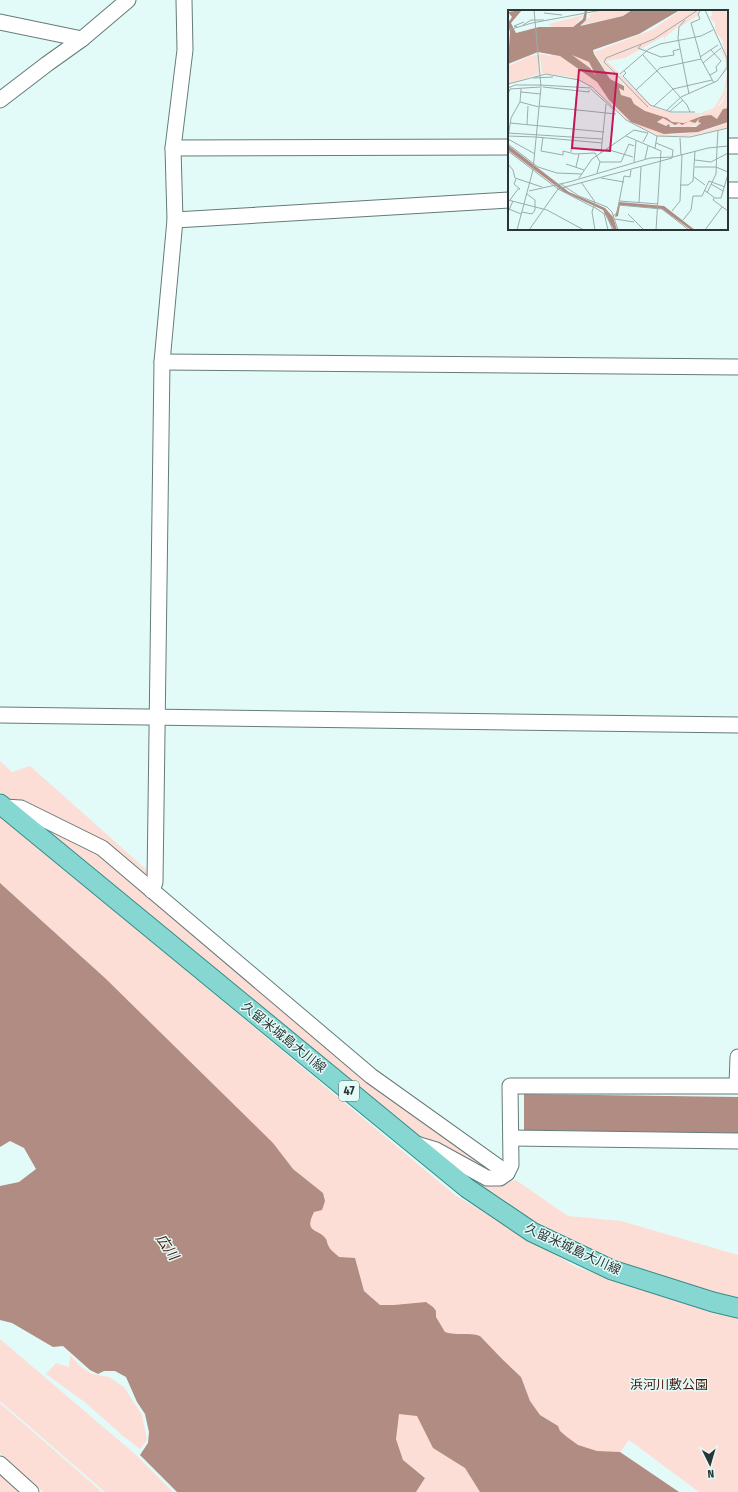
<svg xmlns="http://www.w3.org/2000/svg" width="738" height="1492" viewBox="0 0 738 1492" font-family="'Fira Sans Condensed','Noto Sans JP',sans-serif">
  <style>
    .green { fill: #fdded6 }
    .water { fill: #b08c83 }
    .lines { fill: none; stroke-linecap: round; stroke-linejoin: round }
    .minor-casing { stroke: #657b78; stroke-width: 17 }
    .major-casing { stroke: #328d88; stroke-width: 21 }
    .minor { stroke: #fff; stroke-width: 15 }
    .major { stroke: #86d7d2; stroke-width: 19 }
    .labels { text-anchor: middle; dominant-baseline: central; stroke-width: 3; stroke-linejoin: round; paint-order: stroke }
    .shield { fill: #e3fbf8; stroke: #637070; stroke-width: 1 }
    .shield-label { font-size: 12px; font-weight: bold; fill: #2c3535 }
    .street-label { font-size: 13px; fill: #2c3535; stroke: #e3fbf8 }
    .park-label { font-size: 13px; fill: #49190e; stroke: #e3fbf8 }
    .water-label { font-size: 14px; font-style: italic; fill: #502014; stroke: #e3fbf8 }
    .inset-road { fill: none; stroke: #9aacaa; stroke-width: 1 }
    .view { fill: #c2185b; fill-opacity: 0.15; stroke: #c2185b; stroke-width: 2 }
    .inset-edge { fill: none; stroke: #2c3535; stroke-width: 2 }
  </style>
  <rect width="100%" height="100%" fill="#e3fbf8"/>
  <g class="green">
    <polygon points="0,761 12,772 30,766 148,871 144,878 107,846 7,797 0,792"/>
    <polygon points="24,813 99,851 495,1171 484,1171 421,1139"/>
    <polygon points="0,815 455,1195 576,1267 738,1318 738,1492 699,1492 629,1440 620,1452 679,1492 416,1492 425,1477 403,1460 396,1439 385,1323 105,978 0,883"/>
    <polygon points="440,1158 503,1183 516,1180 568,1216 621,1221 738,1255 738,1299 712,1293 617,1261 534,1223"/>
    <polygon points="0,1339 135,1454 173,1492 105,1492 0,1401"/>
    <polygon points="70,1355 80,1366 92,1374 109,1377 124,1387 142,1415 147,1440 140,1449 123,1436 86,1403 46,1374 56,1363 69,1367"/>
    <polygon points="0,1403 102,1492 43,1492 0,1453"/>
    <polygon points="0,1471 23,1492 0,1492"/>
  </g>
  <g class="water">
    <path d="M 0,883 L 105,978 L 273,1143 L 293,1169 L 323,1193 L 325,1201 L 322,1210 L 314,1212 C 303,1234 319,1228 326,1239 C 327,1241 327,1243 328,1245 C 330,1250 335,1253 339,1257 L 355,1258 L 364,1291 L 380,1305 L 394,1305 L 426,1302 L 433,1307 L 436,1311 L 436,1317 L 445,1332 C 457,1336 469,1332 480,1336 L 502,1359 L 521,1377 L 530,1401 L 540,1415 L 558,1426 L 560,1431 L 567,1437 L 578,1445 L 597,1451 L 620,1452 L 679,1492 L 480,1492 L 465,1468 L 433,1448 L 417,1416 L 399,1414 L 396,1439 L 403,1460 L 425,1478 L 416,1492 L 177,1492 L 140,1455 L 148,1443 L 149,1432 L 145,1414 L 137,1402 L 126,1377 L 115,1371 L 104,1371 L 98,1374 L 90,1370 L 63,1346 L 53,1347 L 12,1323 L 0,1320 L 0,1186 L 19,1182 L 36,1169 L 24,1148 L 10,1141 L 0,1147 Z"/>
    <polygon points="524,1094 738,1097 738,1133 524,1130"/>
  </g>
  <g class="lines">
    <g class="minor-casing">
      <g id="minor">
        <polyline points="0,22 82,39"/>
        <polyline points="0,100 47,64 82,39 128,0"/>
        <polyline points="727,146 738,146"/>
        <polyline points="173,148 509,147"/>
        <polyline points="727,190 738,190"/>
        <polyline points="175,220 509,200"/>
        <polyline points="162,362 738,367"/>
        <polyline points="0,715 738,725"/>
        <polyline points="4,807 21,808 102,848 371,1076 507,1173"/>
        <polyline points="152,891 155,882 162,362 175,220 173,148 185,50 184,0"/>
        <polyline points="737,1085 738,1057"/>
        <polyline points="511,1138 738,1141"/>
        <polyline points="416,1144 436,1150 487,1178 500,1178 507,1173 511,1165 510,1086 738,1086"/>
        <polyline points="0,1464 31,1492"/>
      </g>
    </g>
    <g class="major-casing">
      <polyline id="major" points="0,804 467,1188 532,1232 612,1270 713,1302 738,1308"/>
    </g>
    <use href="#minor" class="minor"/>
    <use href="#major" class="major"/>
  </g>
  <g class="labels">
    <rect class="shield" x="339" y="1081" width="20" height="20" rx="3"/>
    <g class="shield-label">
      <text x="349" y="1091">47</text>
    </g>
    <g class="street-label">
      <text transform="translate(284 1037) rotate(39)">久留米城島大川線</text>
      <text transform="translate(573 1249) rotate(25)">久留米城島大川線</text>
    </g>
    <g class="park-label">
      <text x="669" y="1384">浜河川敷公園</text>
    </g>
    <g class="water-label">
      <text transform="translate(167 1247) rotate(56)">広川</text>
    </g>
  </g>
  <g transform="translate(508 10)">
    <rect width="220" height="220" fill="#e3fbf8"/>
    <path d="M 95,0 L 124,0 L 115,6 L 72,15 L 83,6 L 79,5 ZM 173,0 L 190,0 L 169,16 L 191,0 L 192,9 L 189,6 L 172,17 L 172,15 L 157,27 L 156,33 L 156,26 L 117,48 L 99,51 L 145,97 L 164,103 L 193,103 L 206,98 L 216,81 L 220,56 L 220,71 L 216,87 L 208,98 L 195,104 L 201,102 L 212,95 L 216,89 L 220,76 L 220,98 L 215,99 L 209,109 L 206,109 L 205,106 L 196,108 L 194,106 L 198,106 L 192,104 L 192,115 L 178,118 L 154,115 L 148,110 L 128,103 L 129,100 L 125,101 L 122,95 L 121,99 L 104,81 L 109,77 L 116,82 L 116,75 L 119,77 L 97,52 L 97,48 L 95,52 L 115,74 L 113,76 L 102,69 L 86,42 L 144,20 ZM 204,0 L 218,0 L 220,15 L 220,51 L 218,59 L 211,68 L 219,54 L 211,36 L 218,47 L 214,30 L 207,21 L 207,13 L 201,7 L 204,6 ZM 76,5 L 65,17 L 45,18 L 40,14 ZM 43,43 L 64,50 L 62,43 L 72,45 L 80,51 L 88,62 L 88,71 L 97,85 L 117,105 L 134,116 L 164,125 L 197,121 L 220,112 L 220,118 L 181,126 L 152,126 L 121,112 L 84,77 L 63,67 L 34,63 L 32,46 L 31,64 L 0,74 L 0,56 L 22,46 L 35,44 L 42,46 Z" fill="#fdded6"/>
    <path d="M 14,0 L 3,13 L 8,23 L 31,17 L 65,17 L 75,9 L 77,0 L 81,0 L 82,1 L 79,1 L 78,10 L 82,6 L 72,16 L 115,6 L 124,0 L 172,0 L 131,24 L 85,40 L 86,44 L 102,69 L 116,76 L 116,81 L 111,78 L 113,85 L 123,88 L 126,94 L 137,101 L 159,108 L 164,112 L 176,113 L 194,106 L 203,105 L 209,109 L 215,99 L 220,98 L 220,112 L 190,122 L 156,124 L 123,112 L 101,90 L 89,72 L 52,46 L 30,42 L 0,54 L 2,22 L 0,13 L 4,7 L 0,2 ZM 64,45 L 81,52 L 88,66 L 82,58 ZM 155,108 L 167,115 L 171,113 L 174,115 L 181,111 L 187,113 L 192,108 L 190,112 L 193,113 L 188,117 L 162,117 L 161,114 L 158,116 L 149,112 ZM 0,135 L 61,182 L 97,198 L 105,207 L 109,220 L 106,220 L 95,200 L 56,182 L 0,140 ZM 111,192 L 156,196 L 187,220 L 183,220 L 154,199 L 112,195 L 110,206 L 107,207 Z" fill="#b08c83" fill-rule="evenodd"/>
    <path class="inset-road" d="M 193,0 L 190,4 L 192,9 L 183,13 L 193,49 L 206,73M 36,3 L 54,5M 177,10 L 171,17 L 170,28 L 181,84M 15,15 L 23,10 L 36,10M 9,17 L 6,16 L 16,12M 0,20 L 24,13 L 94,0M 133,35 L 130,38 L 153,47 L 166,45 L 165,41 L 172,39M 135,45 L 179,95 L 182,102 L 187,102M 192,47 L 210,35M 98,48 L 96,52 L 140,97M 98,48 L 146,29 L 190,0M 195,53 L 213,38M 116,61 L 118,63 L 115,66 L 142,95 L 163,102 L 182,102M 112,64 L 141,39 L 152,34 L 193,26 L 205,20M 202,65 L 209,61 L 208,57 L 213,51 L 203,40M 25,68 L 45,67M 0,74 L 38,64 L 71,70 L 84,77 L 118,110 L 149,126 L 182,127 L 220,118M 32,75 L 83,78M 35,77 L 81,82 L 81,80M 0,78 L 7,75 L 32,75M 83,79 L 105,99M 128,80 L 152,58 L 193,49M 13,82 L 33,84M 0,84 L 2,79 L 32,77M 12,92 L 31,97M 31,96 L 108,104M 146,96 L 165,79 L 204,70M 158,101 L 173,87 L 209,71 L 219,58 L 219,48 L 197,0M 161,102 L 175,90M 2,113 L 96,122M 19,114 L 20,96M 0,123 L 94,129M 0,126 L 28,127M 118,126 L 153,141 L 148,220M 28,127 L 94,133M 35,127 L 33,141 L 55,145 L 55,141 L 67,144 L 87,143 L 92,152 L 89,163M 0,128 L 3,108 L 12,92 L 13,79M 172,128 L 173,145M 0,129 L 27,144M 0,134 L 30,157 L 49,163 L 74,164M 209,137 L 210,121M 147,138 L 149,126M 98,139 L 125,147M 0,141 L 50,179 L 85,197M 63,142 L 69,81M 93,143 L 98,94M 137,149 L 140,136M 187,150 L 203,152 L 220,143M 92,152 L 113,152 L 121,134 L 126,136M 126,152 L 128,131M 0,154 L 5,160 L 7,168 L 34,177M 58,154 L 76,160M 68,157 L 71,144M 187,157 L 208,157 L 220,162M 186,167 L 197,175M 71,168 L 84,149 L 126,120 L 140,123 L 135,132M 93,168 L 116,172M 73,172 L 87,192M 53,174 L 71,186 L 99,197 L 104,202 L 110,220M 203,174 L 215,181M 172,175 L 180,175 L 185,171 L 187,141M 196,180 L 207,188 L 213,188 L 220,164M 21,181 L 61,172 L 142,148 L 165,147 L 200,138 L 220,136M 199,183 L 208,164 L 209,137M 206,188 L 205,190 L 220,201M 0,190 L 39,200 L 76,220M 2,190 L 10,179 L 12,179 L 6,174 L 8,169M 112,191 L 150,194M 131,193 L 133,157M 110,195 L 154,199 L 181,220M 86,197 L 98,205 L 105,220M 1,199 L 13,204M 164,201 L 172,191 L 174,145M 0,202 L 5,191M 14,202 L 24,204 L 27,200 L 27,190 L 19,184M 96,203 L 100,220M 120,204 L 136,220M 105,206 L 109,203 L 116,166 L 122,167 L 123,160M 107,209 L 126,212M 175,210 L 183,200 L 185,186 L 194,186 L 201,171 L 217,177M 9,220 L 25,160 L 33,77 L 26,0M 21,220 L 50,179 L 164,148 L 165,140 L 148,133M 87,220 L 84,202 L 87,192M 197,220 L 214,197"/>
    <path class="view" d="M 71,60 L 109,64 L 102,141 L 64,138 Z"/>
    <rect width="220" height="220" class="inset-edge"/>
  </g>
  <g transform="translate(710 1464) rotate(175)" stroke="#e3fbf8" stroke-width="3" paint-order="stroke">
  <path d="M0-3L7 15L0 10L-7 15Z" fill="#2c3535"/>
  <text y="-6" font-size="11" font-weight="bold" text-anchor="middle" fill="#2c3535">N</text>
  </g>
</svg>
